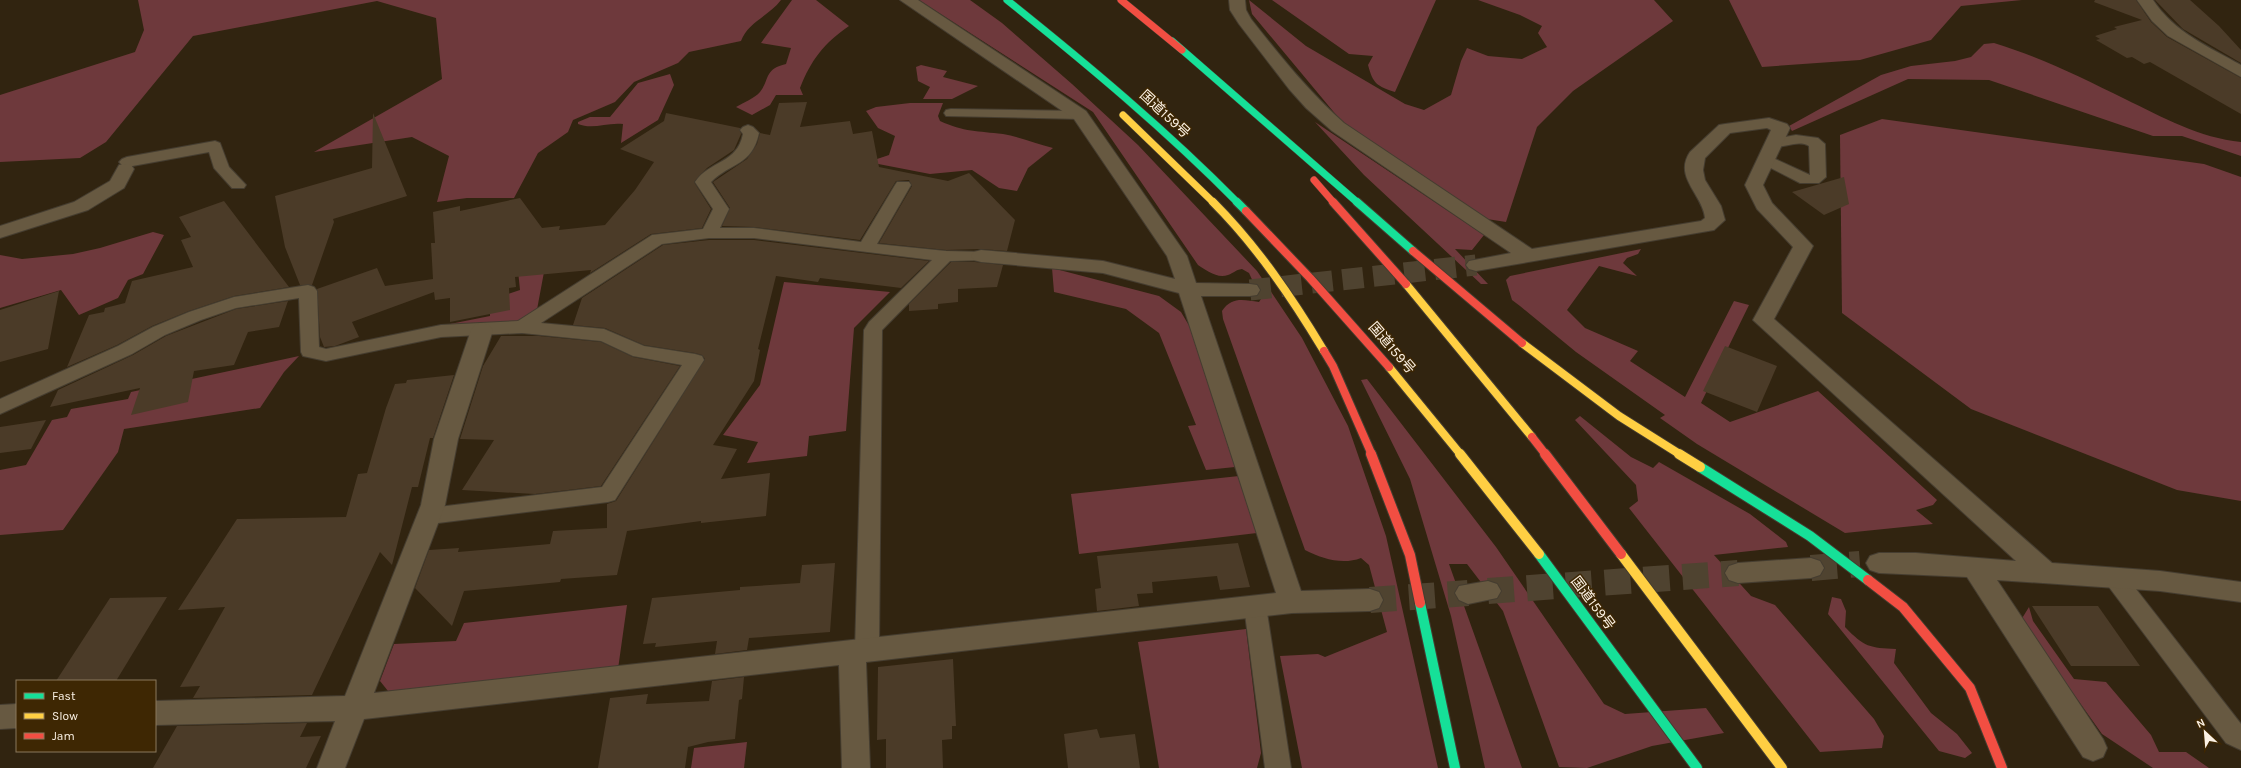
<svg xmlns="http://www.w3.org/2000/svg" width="2241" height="768" viewBox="0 0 2241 768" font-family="Karla,'Noto Sans JP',sans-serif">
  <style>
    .green { fill: #6e393c }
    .building { fill: #4b3b28 }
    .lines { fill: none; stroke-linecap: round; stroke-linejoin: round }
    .street-tunnel-far1 { stroke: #4f4330; stroke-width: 21; stroke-dasharray: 21 10; stroke-linecap: butt }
    .street-tunnel { stroke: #4f4330; stroke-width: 26; stroke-dasharray: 26 13; stroke-linecap: butt }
    .lane-casing { stroke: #453d30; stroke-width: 2 }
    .street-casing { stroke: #453d30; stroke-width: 2 }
    .fast-far2-casing { stroke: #453d30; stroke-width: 8 }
    .fast-far1-casing { stroke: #453d30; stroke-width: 10 }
    .fast-casing { stroke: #453d30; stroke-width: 12 }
    .slow-far2-casing { stroke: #453d30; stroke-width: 8 }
    .slow-far1-casing { stroke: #453d30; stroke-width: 10 }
    .slow-casing { stroke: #453d30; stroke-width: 12 }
    .jam-far2-casing { stroke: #453d30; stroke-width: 8 }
    .jam-far1-casing { stroke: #453d30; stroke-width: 10 }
    .jam-casing { stroke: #453d30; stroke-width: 12 }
    .lane { fill: #675941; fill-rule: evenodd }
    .street { fill: #675941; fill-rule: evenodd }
    .fast-far2 { stroke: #16e098; stroke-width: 7 }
    .fast-far1 { stroke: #16e098; stroke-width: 8 }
    .fast { stroke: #16e098; stroke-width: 10 }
    .slow-far2 { stroke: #ffcf43; stroke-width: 7 }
    .slow-far1 { stroke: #ffcf43; stroke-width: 8 }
    .slow { stroke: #ffcf43; stroke-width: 10 }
    .jam-far2 { stroke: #f24e42; stroke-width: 7 }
    .jam-far1 { stroke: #f24e42; stroke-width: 8 }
    .jam { stroke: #f24e42; stroke-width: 10 }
    .labels { text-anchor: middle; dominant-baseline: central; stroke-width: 3; stroke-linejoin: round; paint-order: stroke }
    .street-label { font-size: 14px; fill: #fcf2e5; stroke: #3e2703 }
  </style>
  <rect width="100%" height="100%" fill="#312410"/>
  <g class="green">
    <path d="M 138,0 L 781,0 C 769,16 748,22 741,41 L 689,52 L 678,63 L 634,82 L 615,102 L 573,120 L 568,132 L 538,153 L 514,198 L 467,198 L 437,202 L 449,156 L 412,137 L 314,152 L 442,79 L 436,18 L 377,1 L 193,36 L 106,142 L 80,158 L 0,162 L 0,95 L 135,52 L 144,30 Z"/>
    <path d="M 792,0 L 816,0 L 849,26 C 824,43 811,60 800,88 L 803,95 L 776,95 L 770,105 L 752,115 L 736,107 C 743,103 755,98 760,92 C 770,79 764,69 786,64 L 791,48 L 761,43 Z"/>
    <path d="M 919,0 L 970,0 L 1002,23 L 1072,84 L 1138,145 L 1257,271 L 1302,338 L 1348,426 L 1386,536 L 1438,768 L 1302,768 L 1280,656 L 1318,654 L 1325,657 L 1387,632 L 1369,565 L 1361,558 C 1343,565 1322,559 1305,550 L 1223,319 L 1222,311 C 1232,296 1244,300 1259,302 L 1261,299 L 1249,273 L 1242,269 C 1235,270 1234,273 1228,275 C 1217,279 1206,270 1198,265 L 1093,112 Z"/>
    <polygon points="1249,0 1306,46 1405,104 1424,110 1451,95 1461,61 1467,48 1488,56 1522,59 1547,47 1538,33 1542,26 1520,15 1478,0 1654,0 1673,21 1573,91 1537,127 1506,222 1487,219 1342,122 1252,14"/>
    <path d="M 1272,0 L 1436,0 L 1395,92 C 1377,86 1373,84 1368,65 L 1373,56 L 1349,54 Z"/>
    <polygon points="1729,0 2022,0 1961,6 1931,40 1860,60 1762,67"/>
    <path d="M 1994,43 C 2040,57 2082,78 2125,99 C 2162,117 2200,138 2241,142 L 2241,156 L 2182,136 L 2153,136 L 1989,80 L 1908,79 L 1792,131 L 1789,126 L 1881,75 L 1911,66 L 1955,61 L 1971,57 L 1984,44 Z"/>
    <polygon points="921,65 947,71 943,77 978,86 952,99 923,99 930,87 918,81 916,67"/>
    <path d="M 670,74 L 674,85 L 658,120 L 621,143 L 623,124 C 607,122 593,130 578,124 L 578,122 L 590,117 L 610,117 L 638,83 Z"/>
    <path d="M 910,103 L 943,103 L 938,116 L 940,121 C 964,132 978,131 1003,134 C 1020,137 1037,144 1053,148 L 1028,168 L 1017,191 L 999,188 L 972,170 L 930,174 L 868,162 L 889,155 L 895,136 L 878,128 L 866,111 L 876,107 Z"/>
    <polygon points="1882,119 2204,164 2241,177 2241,501 2177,490 1971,409 1842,313 1840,135"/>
    <polygon points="1315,122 1484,235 1472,250 1455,249 1488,284 1481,284 1364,175"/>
    <polygon points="153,232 164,235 143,274 128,280 118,298 79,315 61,290 0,308 0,255 22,259 73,254 100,248"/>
    <polygon points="1641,249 1638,254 1627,258 1623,263 1637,276 1599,266 1567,310 1585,328 1638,351 1630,361 1685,397 1734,301 1749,305 1701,403 1730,422 1818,391 1937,500 1933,505 1916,510 1933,524 1845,533 1697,444 1660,418 1665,415 1576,352 1520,306 1512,300 1506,280 1510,276"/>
    <path d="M 516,251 L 544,272 L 536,315 C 512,328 479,322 452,327 L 450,324 L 490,316 L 490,300 L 520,290 Z"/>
    <polygon points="1052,268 1159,296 1181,312 1194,334 1235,467 1206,470 1188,426 1196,425 1159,333 1126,309 1054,292"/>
    <polygon points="784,282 890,292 854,328 846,431 809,436 807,456 747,463 758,442 723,435 760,385"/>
    <polygon points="299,356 284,372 260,408 124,429 118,452 63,530 0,535 0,470 26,465 52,420 67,417 71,409 128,399 131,392"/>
    <polygon points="1367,379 1496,547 1604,704 1625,714 1706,708 1724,733 1652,746 1587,768 1559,767 1503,611 1467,564 1449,564 1522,768 1485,768 1451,616 1410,479 1361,380"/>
    <polygon points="1580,416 1631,457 1653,468 1659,462 1750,514 1786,542 1788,547 1714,555 1751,596 1775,605 1874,719 1884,736 1882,748 1820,752 1629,508 1638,501 1636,485 1575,420"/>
    <polygon points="1239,476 1257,533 1079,554 1071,494"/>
    <path d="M 1832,597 L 1841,599 L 1846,611 L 1845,627 C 1864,647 1870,648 1896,649 L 1894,663 L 1931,713 L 1957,734 L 1972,753 L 1965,758 L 1939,751 L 1828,614 Z"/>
    <polygon points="627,605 618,669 388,691 380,681 394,644 456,641 464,623"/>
    <polygon points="2029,607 2033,621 2074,679 2106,682 2151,735 2159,752 2186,752 2209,768 2153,768 2102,734 2021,620"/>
    <polygon points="1246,629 1261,753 1257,768 1159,768 1138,642"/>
    <polygon points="747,742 744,768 691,768 694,748"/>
  </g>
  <g class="building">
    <polygon points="2095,0 2136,0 2151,22 2167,37 2241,78 2241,114 2150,62 2144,64 2132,57 2127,58 2096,40 2100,39 2095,36 2117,29 2114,27 2142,20 2094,2"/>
    <polygon points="2155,0 2190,0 2219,26 2241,50 2241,63 2183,29"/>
    <polygon points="807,102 800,127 850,121 853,134 872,131 879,167 948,181 969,173 1015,220 1007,251 981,249 946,250 879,243 912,186 909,180 896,181 860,240 754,227 722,226 730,208 713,182 747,159 757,144 760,133 770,135 779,103"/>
    <polygon points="373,113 407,196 333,219 334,222 312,285 300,285 285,247 275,196 372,168"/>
    <polygon points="666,113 740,128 741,134 734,150 707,168 694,182 711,209 702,228 651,234 590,273 591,270 515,277 516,287 509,288 510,310 450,322 450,298 435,300 434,292 352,322 359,337 335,346 324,347 320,337 317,289 377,268 385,286 433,279 431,243 435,243 433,212 460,206 460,211 520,198 542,228 560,226 559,230 605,225 635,190 654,162 620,149 664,121"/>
    <polygon points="1844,177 1849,204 1824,215 1792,192"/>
    <polygon points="224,201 289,287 234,296 189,311 152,326 117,345 67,367 89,315 104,312 105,308 125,303 132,281 193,267 181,240 191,237 179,217"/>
    <polygon points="709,240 754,240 929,261 901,288 820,278 818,282 776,276 758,349 760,350 754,381 713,445 737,449 721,479 770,473 766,516 701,523 701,521 627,531 617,575 561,579 560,582 464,591 452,626 415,588 429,550 459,548 458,552 550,544 553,531 607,528 607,504 616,501 705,359 702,355 695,353 644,345 605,328 573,325 582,298 663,245"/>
    <polygon points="951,262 975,262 1003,265 997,287 958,289 958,302 938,304 938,309 909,311 909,304"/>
    <polygon points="59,291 48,349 0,362 0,310"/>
    <polygon points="288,301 279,327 248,332 234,365 194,371 188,402 131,415 140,388 50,407 58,390 133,355 166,336 236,309"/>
    <polygon points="501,336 539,336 601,342 633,357 680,366 601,486 535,494 462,490 494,440 460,439 483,366"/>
    <polygon points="1725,346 1777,366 1757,412 1703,391"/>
    <polygon points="454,375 433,438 430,438 418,487 412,487 392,565 380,552 312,695 193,698 200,686 180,687 225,607 178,610 237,519 346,517 358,474 367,473 386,408 395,384 406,383 407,380"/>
    <polygon points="46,420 31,449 0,453 0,427"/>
    <polygon points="1238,543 1250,587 1220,590 1217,576 1152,582 1153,593 1137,594 1139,606 1097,611 1095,589 1101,588 1097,556"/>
    <polygon points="835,563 830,632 749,638 747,650 715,654 717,641 655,647 656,643 643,644 652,598 740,590 740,587 800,583 802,565"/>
    <polygon points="167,597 116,681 56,681 110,598"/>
    <polygon points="2032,606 2098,606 2140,666 2071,666"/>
    <polygon points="953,659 956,726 952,726 952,739 942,740 943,768 886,768 886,739 877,740 878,667"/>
    <polygon points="744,677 742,699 739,700 735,739 708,742 688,747 685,768 598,768 610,698 648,694 646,704 709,701 712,681"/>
    <polygon points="307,723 300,737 321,736 306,768 153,768 177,726"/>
    <polygon points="1097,729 1100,738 1135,734 1140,768 1068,768 1064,734"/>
  </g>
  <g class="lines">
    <polyline class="street-tunnel-far1" points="1250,290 1476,265"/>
    <g class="street-tunnel">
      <polyline points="1811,568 1860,564"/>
      <polyline points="1488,591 1738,573"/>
      <polyline points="1370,600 1468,593"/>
    </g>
    <g class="lane-casing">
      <g id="lane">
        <polygon points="951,109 1080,111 1085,112 1087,115 1085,118 1080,119 946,116 944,113 946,110"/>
        <path d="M 748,125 L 753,127 L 759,133 C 752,166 731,162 711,182 L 729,209 L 720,228 L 754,228 L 861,242 L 895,185 L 897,182 L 909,182 L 911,185 L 877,244 L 946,251 L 987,252 L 989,256 L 987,260 L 950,261 L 882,330 L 879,651 L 875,658 L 867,661 L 859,658 L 855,651 L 864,330 L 869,322 L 932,260 L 754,238 L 709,238 L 662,244 L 541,323 L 604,329 L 644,346 L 695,354 L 702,356 L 704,360 L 615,500 L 608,502 L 430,524 L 423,522 L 419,516 L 423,510 L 430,508 L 602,487 L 682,365 L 633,356 L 601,341 L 522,333 L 441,337 L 326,361 L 303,356 L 301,352 L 299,298 L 236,308 L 201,320 L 165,335 L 132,354 L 0,414 L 0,399 L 118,346 L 153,327 L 189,312 L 234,297 L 308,285 L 314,287 L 317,291 L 319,347 L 326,349 L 441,325 L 518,321 L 652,235 L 703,229 L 713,209 L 695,182 C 710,160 737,164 743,134 L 740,130 L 743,127 Z"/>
        <path d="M 1796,135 L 1818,138 L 1825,144 L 1826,177 L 1819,183 L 1800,183 L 1761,163 L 1758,160 L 1761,157 L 1771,157 L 1810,175 L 1809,146 C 1797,139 1782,150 1769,146 L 1766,143 L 1769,140 Z"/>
        <polygon points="215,141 220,143 229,167 246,185 244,188 232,188 214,168 209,152 127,167 122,165 119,162 122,159 127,157"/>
        <polygon points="2114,568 2122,571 2241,724 2241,750 2226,743 2106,583 2103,577 2106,571"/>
        <polygon points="1255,597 1263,599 1266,606 1291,768 1265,768 1244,606 1247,599"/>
      </g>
    </g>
    <g class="street-casing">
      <g id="street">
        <polygon points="900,0 918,0 1086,111 1187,256 1196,283 1250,284 1257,285 1260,290 1257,295 1250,296 1201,296 1301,591 1370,589 1379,592 1383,600 1379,608 1370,611 1292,613 866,662 870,768 842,768 839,665 364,719 345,768 317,768 335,721 155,725 155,701 345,696 421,505 434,439 471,330 475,325 482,323 489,325 493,330 458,439 445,505 374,693 1276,593 1179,293 1103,273 981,262 974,260 971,256 974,252 981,250 1103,261 1175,279 1167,256 1074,119"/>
        <path d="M 1229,0 L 1245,0 L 1246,10 L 1251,19 C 1280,56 1309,92 1344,123 L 1532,249 L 1701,221 L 1705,218 C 1703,195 1673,177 1690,152 L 1719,125 L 1725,124 L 1769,118 L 1787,124 L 1790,128 L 1763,185 L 1772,203 L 1813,246 L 1774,319 L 2052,563 L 2160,571 L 2241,582 L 2241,602 L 2160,591 L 1997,580 L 2103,739 L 2107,748 L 2103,757 L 2093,761 L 2083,757 L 1967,577 L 1879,573 L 1870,570 L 1866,563 L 1870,556 L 1879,553 L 1916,553 L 2016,561 L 1753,320 L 1793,247 L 1757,209 L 1745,185 L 1771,130 L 1767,128 L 1730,133 L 1705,158 L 1703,170 L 1705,180 L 1721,206 L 1725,220 L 1714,230 L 1476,271 L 1469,269 L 1466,265 L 1469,261 L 1511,253 L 1332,131 L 1306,108 L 1289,89 L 1239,24 L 1230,10 Z"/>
        <path d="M 2137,0 L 2153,0 C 2174,32 2209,47 2241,65 L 2241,77 L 2168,36 L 2152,21 Z"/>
        <polygon points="125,164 131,165 134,169 124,188 88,210 0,238 0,226 74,202 110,181 119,165"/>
        <polygon points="1811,558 1820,561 1824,568 1820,575 1811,578 1738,583 1729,580 1725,573 1729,566 1738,563"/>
        <polygon points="1488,581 1497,584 1501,591 1497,598 1468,604 1459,600 1455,593 1459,586"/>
        <polygon points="17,704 17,728 0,729 0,705"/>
      </g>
    </g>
    <g class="fast-far2-casing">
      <g id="fast-far2">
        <path d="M 1007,0 C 1087,64 1166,130 1238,203"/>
        <polyline points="1172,41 1358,203"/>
      </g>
    </g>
    <g class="fast-far1-casing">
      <g id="fast-far1">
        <polyline points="1237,202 1246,211"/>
        <polyline points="1357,202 1413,251"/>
      </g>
    </g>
    <g class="fast-casing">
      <g id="fast">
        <polyline points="1700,467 1810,536 1868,580"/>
        <polyline points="1539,554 1697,768"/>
        <polyline points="1420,603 1455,768"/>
      </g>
    </g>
    <g class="slow-far2-casing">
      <polyline id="slow-far2" points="1123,115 1214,203"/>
    </g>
    <g class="slow-far1-casing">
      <g id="slow-far1">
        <path d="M 1213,202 C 1257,246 1292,298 1324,351"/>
        <polyline points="1406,284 1532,437"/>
        <polyline points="1522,343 1619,416 1681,455"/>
        <polyline points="1389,367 1461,455"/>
      </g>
    </g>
    <g class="slow-casing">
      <g id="slow">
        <polyline points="1460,454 1539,554"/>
        <polyline points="1679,454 1700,467"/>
        <polyline points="1621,554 1782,768"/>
      </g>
    </g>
    <g class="jam-far2-casing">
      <g id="jam-far2">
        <polyline points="1121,0 1182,50"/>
        <polyline points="1314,180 1334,203"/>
      </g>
    </g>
    <g class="jam-far1-casing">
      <g id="jam-far1">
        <polyline points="1333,202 1406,284"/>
        <polyline points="1246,211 1310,278 1389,367"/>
        <polyline points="1413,251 1522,343"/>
        <polyline points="1324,351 1333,366 1372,455"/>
        <polyline points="1532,437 1546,455"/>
      </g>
    </g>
    <g class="jam-casing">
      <g id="jam">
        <polyline points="1371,454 1410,555 1420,603"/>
        <polyline points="1545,454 1621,554"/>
        <polyline points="1868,580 1903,607 1970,688 2002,768"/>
      </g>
    </g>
    <use href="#lane" class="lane"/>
    <use href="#street" class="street"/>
    <use href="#fast-far2" class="fast-far2"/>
    <use href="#fast-far1" class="fast-far1"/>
    <use href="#fast" class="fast"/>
    <use href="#slow-far2" class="slow-far2"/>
    <use href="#slow-far1" class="slow-far1"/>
    <use href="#slow" class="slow"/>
    <use href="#jam-far2" class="jam-far2"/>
    <use href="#jam-far1" class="jam-far1"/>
    <use href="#jam" class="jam"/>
  </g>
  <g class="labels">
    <g class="street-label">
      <text transform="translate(1165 114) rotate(43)">国道159号</text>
      <text transform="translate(1392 348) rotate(49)">国道159号</text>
      <text transform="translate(1593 603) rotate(53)">国道159号</text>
    </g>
  </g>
  <rect x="16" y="680" width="140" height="72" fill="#3e2703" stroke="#8a785d"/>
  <rect x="24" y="693" width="20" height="6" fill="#16e098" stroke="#8a785d"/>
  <text x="52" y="700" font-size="12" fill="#fcf2e5">Fast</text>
  <rect x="24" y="713" width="20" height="6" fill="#ffcf43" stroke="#8a785d"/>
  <text x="52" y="720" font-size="12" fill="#fcf2e5">Slow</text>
  <rect x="24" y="733" width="20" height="6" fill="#f24e42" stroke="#8a785d"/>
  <text x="52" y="740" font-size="12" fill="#fcf2e5">Jam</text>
  <g transform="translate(2205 732) rotate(334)" stroke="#3e2703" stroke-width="3" paint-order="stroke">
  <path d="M0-3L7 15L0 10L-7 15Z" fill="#fcf2e5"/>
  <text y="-6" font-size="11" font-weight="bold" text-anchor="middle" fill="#fcf2e5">N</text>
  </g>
</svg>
